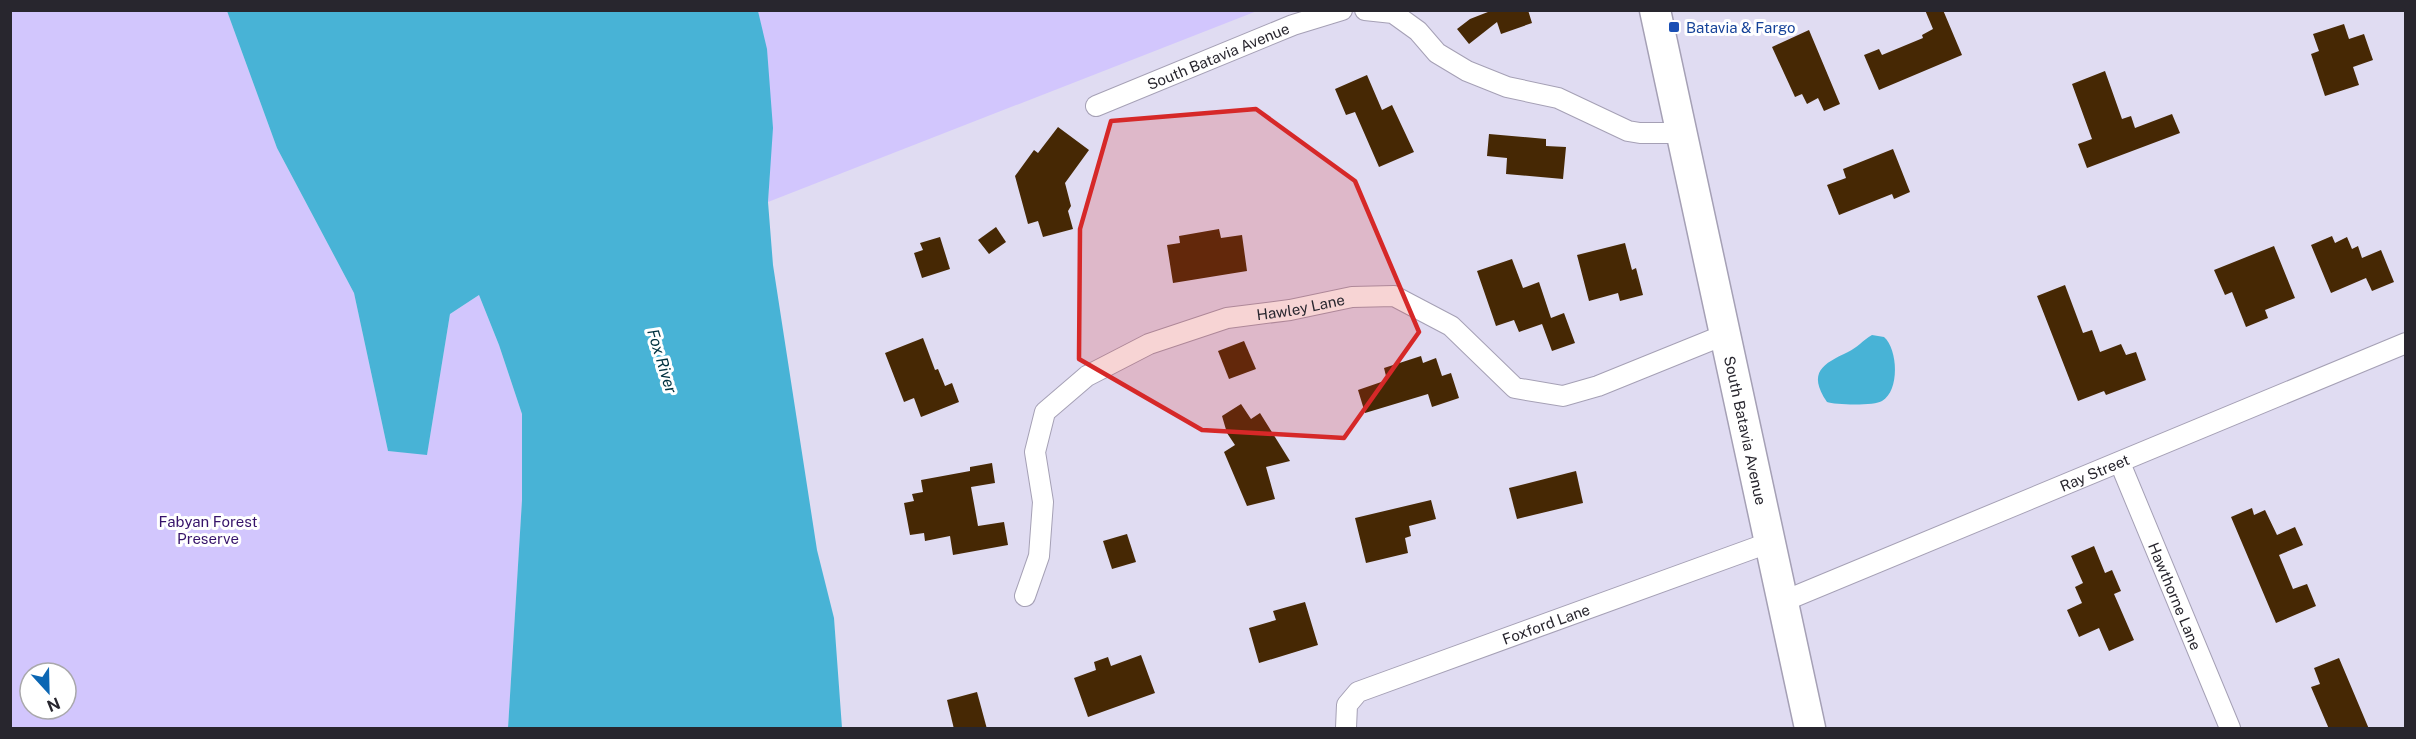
<svg xmlns="http://www.w3.org/2000/svg" width="2416" height="739" viewBox="0 0 2416 739" font-family="'Public Sans',sans-serif">
  <style>
    .green { fill: #d2c6fd; fill-rule: evenodd }
    .water { fill: #48b3d6 }
    .building { fill: #462804 }
    .lines { fill: none; stroke-linecap: round; stroke-linejoin: round }
    .street-casing { stroke: #a5a0b5; stroke-width: 22 }
    .primary-casing { stroke: #a5a0b5; stroke-width: 33 }
    .street { stroke: #fff; stroke-width: 20 }
    .primary { stroke: #fff; stroke-width: 30 }
    .marked { fill: #d62828; fill-opacity: 0.2; stroke: #d62828; stroke-width: 4.5; stroke-linejoin: round }
    .transit-dot { fill: #1a4fb4; stroke: #fff; stroke-width: 2 }
    .labels { text-anchor: middle; dominant-baseline: central; stroke-width: 6; stroke-linejoin: round; paint-order: stroke }
    .transit-label { font-size: 15px; fill: #164399; stroke: #fff; text-anchor: start }
    .street-label { font-size: 15px; fill: #28262e; stroke: #fff }
    .park-label { font-size: 15px; fill: #36136a; stroke: #fff }
    .water-label { font-size: 16px; font-style: italic; fill: #003240; stroke: #fff }
  </style>
  <rect width="100%" height="100%" fill="#e0dcf2"/>
  <g class="green">
    <path d="M 10,11 L 227,11 L 277,148 L 354,293 L 388,451 L 427,454 L 450,314 L 479,295 L 499,345 L 522,414 L 522,500 L 508,728 L 11,728 ZM 30,673 L 66,673 L 66,709 L 30,709 Z"/>
    <path d="M 758,11 L 1257,11 L 768,202 C 772,135 773,77 758,11 Z"/>
  </g>
  <g class="water">
    <polygon points="227,11 758,11 767,49 773,128 768,202 773,265 817,550 834,618 842,728 508,728 522,500 522,414 499,345 479,295 450,314 427,455 388,451 354,293 277,148"/>
    <path d="M 1872,335 L 1884,337 C 1898,349 1900,391 1882,401 C 1875,406 1835,405 1827,402 C 1807,372 1823,364 1848,352 C 1857,348 1863,340 1872,335 Z"/>
  </g>
  <g class="building">
    <polygon points="1493,10 1528,10 1532,23 1501,34 1497,22 1469,44 1457,29 1470,19"/>
    <polygon points="1925,10 1943,10 1962,55 1879,90 1864,55 1879,49 1882,55 1923,38 1922,35 1933,29"/>
    <polygon points="2344,24 2349,39 2364,34 2373,60 2353,67 2359,85 2325,96 2311,54 2319,51 2313,34"/>
    <polygon points="1809,30 1840,104 1824,111 1818,98 1807,104 1802,94 1795,97 1772,47"/>
    <polygon points="2105,71 2122,119 2131,116 2135,128 2172,114 2180,133 2087,168 2078,144 2092,139 2072,84"/>
    <polygon points="1367,75 1382,110 1392,105 1414,152 1379,167 1355,112 1346,115 1335,89"/>
    <polygon points="1058,127 1089,150 1065,183 1071,206 1068,211 1073,229 1043,237 1038,221 1028,224 1015,176 1034,150 1038,153"/>
    <polygon points="1489,134 1546,139 1546,146 1566,147 1563,179 1506,174 1507,158 1487,156"/>
    <polygon points="1893,149 1910,192 1894,199 1892,194 1839,215 1827,185 1846,178 1843,169"/>
    <polygon points="996,227 1006,242 989,254 978,240"/>
    <polygon points="1219,229 1221,238 1242,235 1247,271 1173,283 1167,245 1180,243 1179,236"/>
    <polygon points="2332,236 2335,243 2347,237 2352,249 2358,246 2362,258 2381,250 2394,282 2372,291 2366,278 2331,293 2311,245"/>
    <polygon points="940,237 950,269 922,278 914,253 923,250 920,243"/>
    <polygon points="1625,243 1632,270 1636,268 1643,295 1620,301 1618,293 1589,301 1577,255"/>
    <polygon points="2274,246 2295,298 2265,310 2268,318 2246,327 2232,292 2225,295 2214,270"/>
    <polygon points="1512,259 1523,288 1539,282 1551,318 1564,313 1575,343 1552,351 1542,324 1519,332 1514,320 1496,326 1477,271"/>
    <polygon points="2065,285 2083,333 2092,330 2100,352 2121,344 2126,355 2136,352 2146,380 2106,395 2104,391 2078,401 2037,296"/>
    <polygon points="923,338 935,370 938,369 945,386 952,383 959,402 921,417 914,398 904,402 885,353"/>
    <polygon points="1244,341 1256,369 1229,379 1218,351"/>
    <polygon points="1421,356 1423,363 1436,358 1442,376 1451,373 1459,398 1432,407 1428,394 1365,413 1358,390 1387,380 1384,368"/>
    <polygon points="1241,404 1251,419 1260,413 1290,461 1266,467 1275,499 1247,506 1224,452 1235,445 1227,433 1222,416"/>
    <polygon points="992,463 995,483 971,487 978,526 1004,522 1008,545 953,555 950,536 925,541 924,533 910,535 904,503 914,501 912,494 923,492 921,480 970,471 970,467"/>
    <polygon points="1576,471 1583,503 1517,519 1509,488"/>
    <polygon points="1431,500 1436,519 1409,526 1411,536 1405,538 1408,553 1366,563 1355,518"/>
    <polygon points="2252,508 2254,515 2265,510 2277,535 2295,527 2303,545 2279,555 2293,589 2307,584 2316,606 2276,623 2231,517"/>
    <polygon points="1127,534 1136,562 1112,569 1103,541"/>
    <polygon points="2094,546 2105,573 2112,570 2121,591 2114,594 2134,640 2109,651 2099,628 2079,637 2067,610 2082,603 2075,587 2083,583 2071,556"/>
    <polygon points="1305,602 1318,645 1259,663 1249,628 1276,620 1273,611"/>
    <polygon points="1141,655 1155,693 1088,717 1074,678 1096,670 1094,662 1108,657 1111,666"/>
    <polygon points="2339,658 2369,729 2329,729 2311,687 2320,684 2314,668"/>
    <polygon points="977,692 987,729 954,729 947,700"/>
  </g>
  <g class="lines">
    <g class="street-casing">
      <g id="street">
        <polyline points="1365,10 1393,13 1418,31 1437,53 1467,71 1507,87 1558,98 1628,131 1640,133 1682,133"/>
        <path id="s1" d="M 1096,106 L 1293,25 L 1342,10"/>
        <path id="s2" d="M 2120,463 L 2230,728"/>
        <path id="s3" d="M 1025,596 L 1039,556 L 1043,502 L 1035,452 L 1045,412 L 1087,376 L 1149,344 L 1227,318 L 1290,310 L 1352,297 L 1394,296 L 1451,326 L 1515,388 L 1563,396 L 1598,386 L 1724,335"/>
        <path id="s4" d="M 1784,601 L 2406,343"/>
        <path id="s5" d="M 1346,728 L 1347,705 L 1358,692 L 1771,542"/>
      </g>
    </g>
    <g class="primary-casing">
      <g id="primary">
        <path id="s6" d="M 1655,10 L 1810,728"/>
      </g>
    </g>
    <use href="#street" class="street"/>
    <use href="#primary" class="primary"/>
  </g>
  <path class="marked" d="M 1256,109 L 1355,181 L 1419,332 L 1344,438 L 1202,430 L 1079,359 L 1080,229 L 1111,121 Z"/>
  <rect class="transit-dot" x="1668" y="21" width="12" height="12" rx="3"/>
  <g class="labels">
    <g class="transit-label">
      <text x="1686" y="27">Batavia &amp; Fargo</text>
    </g>
    <g class="street-label">
      <text stroke="none"><textPath href="#s1" startOffset="132">South Batavia Avenue</textPath></text>
      <text stroke="none"><textPath href="#s3" startOffset="470">Hawley Lane</textPath></text>
      <text stroke="none"><textPath href="#s6" startOffset="430">South Batavia Avenue</textPath></text>
      <text stroke="none"><textPath href="#s4" startOffset="336">Ray Street</textPath></text>
      <text stroke="none"><textPath href="#s2" startOffset="144">Hawthorne Lane</textPath></text>
      <text stroke="none"><textPath href="#s5" startOffset="240">Foxford Lane</textPath></text>
    </g>
    <g class="park-label">
      <text x="208" y="521">Fabyan Forest<tspan x="208" dy="17">Preserve</tspan></text>
    </g>
    <g class="water-label">
      <text transform="translate(662 361) rotate(73)">Fox River</text>
    </g>
  </g>
  <rect width="2416" height="739" fill="none" stroke="#28262e" stroke-width="24"/>
  <g transform="translate(48 691) rotate(158)"><circle r="28" fill="#ffffff" stroke="#a9a8ab" stroke-width="1.5"/>
  <path d="M0-4.5L10 22L0 15L-10 22Z" fill="#0b66b3"/>
  <text y="-9" font-size="16" font-weight="bold" text-anchor="middle" fill="#28262e">N</text>
  </g>
</svg>
